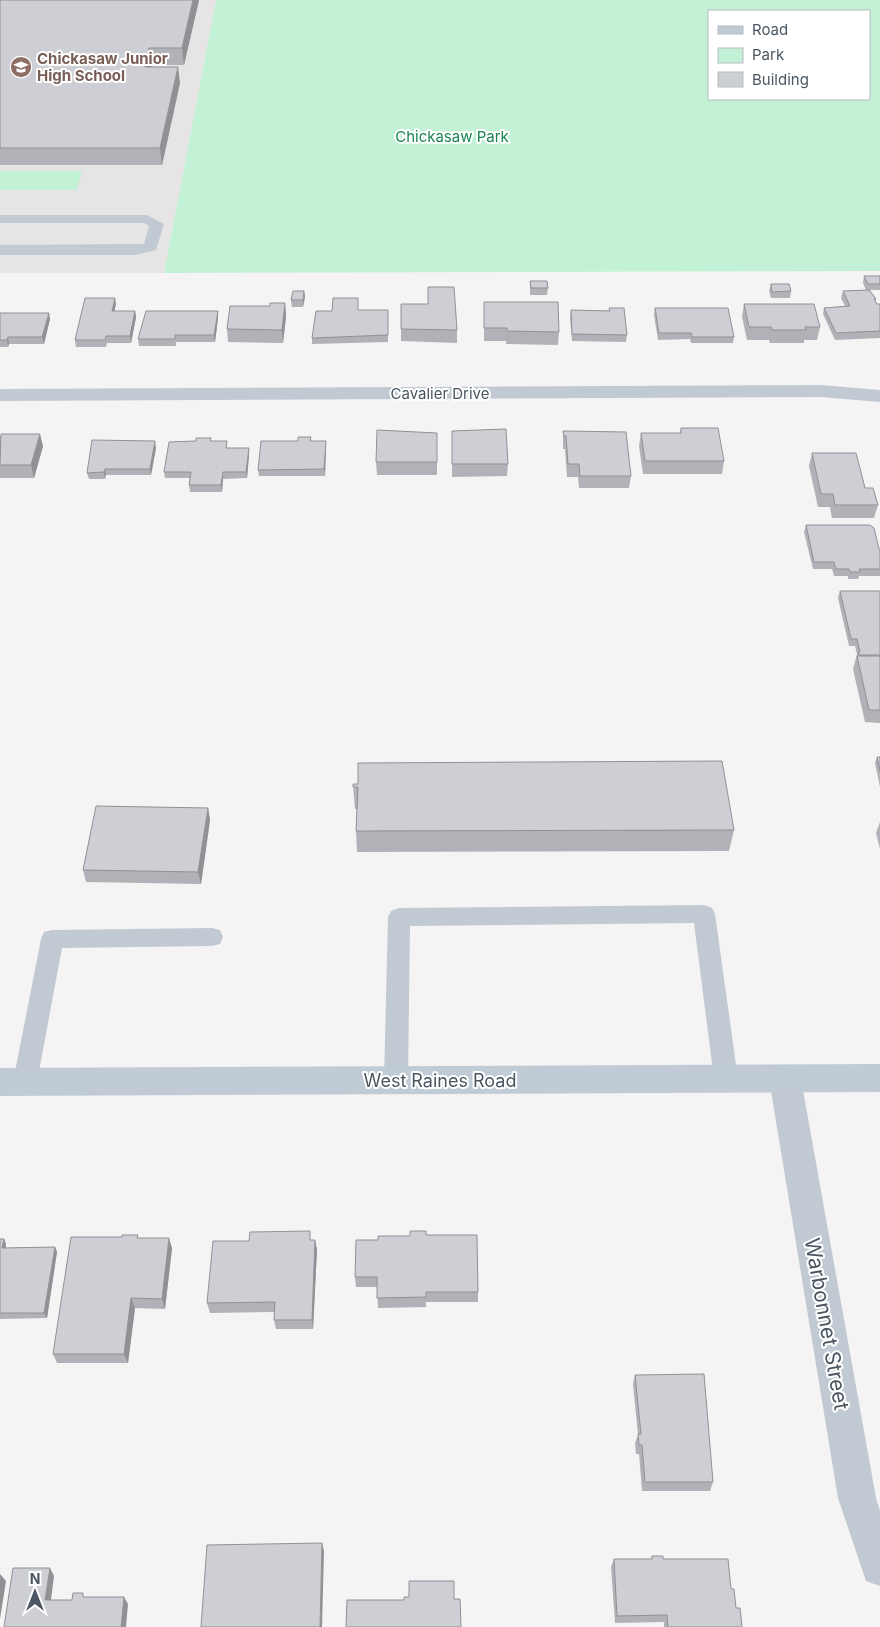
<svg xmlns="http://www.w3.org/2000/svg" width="880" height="1627" viewBox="0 0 880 1627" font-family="Inter,sans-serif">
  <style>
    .education { fill: #e6e4e5 }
    .green { fill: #c3f1d5; fill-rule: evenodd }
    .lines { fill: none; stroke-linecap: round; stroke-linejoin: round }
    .service { fill: #c1cad2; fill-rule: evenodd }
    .minor { fill: #c1cad2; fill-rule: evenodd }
    .secondary { fill: #c1cbd6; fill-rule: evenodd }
    .wall { fill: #b0b2b7 }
    .shaded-wall { fill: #909195 }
    .building { fill: #cdcfd5; stroke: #909195 }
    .labels { text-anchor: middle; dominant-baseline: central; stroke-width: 4; stroke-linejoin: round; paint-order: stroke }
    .far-education-label { font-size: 15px; font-weight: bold; fill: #785e54; stroke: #fff; text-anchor: start }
    .far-park-label { font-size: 15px; fill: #17864f; stroke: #fff }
    .far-street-label { font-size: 15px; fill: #4a5661; stroke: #fff }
    .street-label { font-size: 18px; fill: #4a5661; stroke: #fff }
    .near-street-label { font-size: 21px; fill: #4a5661; stroke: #fff }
  </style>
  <rect width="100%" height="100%" fill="#f5f3f3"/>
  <polygon class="education" points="0,0 216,0 164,273 0,273"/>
  <g class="green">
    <path d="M 216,0 L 880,0 L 880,271 L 164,273 ZM 869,11 L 869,99 L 709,99 L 709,11 Z"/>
    <polygon points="0,171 82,171 77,190 0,190"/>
  </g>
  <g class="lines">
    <g class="service">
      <polygon points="0,215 147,215 164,224 156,250 135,255 0,255 0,245 144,244 149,226 144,223 0,223"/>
      <polygon points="704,905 712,908 715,914 738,1079 735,1086 726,1090 717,1086 714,1079 694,923 410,926 408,1080 405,1087 396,1091 387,1087 384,1080 388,917 391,911 399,908"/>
      <polygon points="212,928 220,930 223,937 220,944 212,946 62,948 37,1082 34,1089 25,1093 16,1089 13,1082 41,939 44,932 52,930"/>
    </g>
    <g class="minor">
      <polygon points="821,385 880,390 880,402 821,397 0,401 0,389"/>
      <polygon points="785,1065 796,1069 801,1079 876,1498 880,1511 880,1586 866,1581 838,1498 769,1079 774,1069"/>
    </g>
    <polygon class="secondary" points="880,1064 880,1092 0,1096 0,1068"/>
  </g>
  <g class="wall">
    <polygon points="0,0 199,0 184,65 152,65 151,67 180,83 162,165 0,165"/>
    <polygon points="864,276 880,276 880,290 870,290 876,299 875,301 877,304 880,304 880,338 835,340 823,314 824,308 845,306 841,298 843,291 866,290 863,283"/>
    <polygon points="530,281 548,288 547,295 530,295"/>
    <polygon points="771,284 791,291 790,298 771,298 769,291"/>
    <polygon points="304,291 305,297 303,307 292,307 291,300"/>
    <polygon points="484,302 559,332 558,345 506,344 506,341 484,341"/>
    <polygon points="285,303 286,316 283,343 228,342 227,329 270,306"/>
    <polygon points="116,304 114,311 135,311 136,317 131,343 107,343 106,347 76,347 75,340"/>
    <polygon points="428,304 457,330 457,343 401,341 401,329"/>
    <polygon points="744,304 820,327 817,340 804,340 804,343 770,343 769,340 747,340 742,317"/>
    <polygon points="609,308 627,335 626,342 572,341 570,317 571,310 609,311"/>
    <polygon points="655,308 734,337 733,343 691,343 690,339 658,340 654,315"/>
    <polygon points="388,310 388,342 312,344 312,338 332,311"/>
    <polygon points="218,311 218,318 215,342 176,342 176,346 139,346 138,339"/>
    <polygon points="0,313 50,319 44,344 9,344 8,347 0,347"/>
    <polygon points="681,428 724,461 722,474 643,474 639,446 641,433 680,433"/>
    <polygon points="452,431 508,464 507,476 452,477"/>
    <polygon points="563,431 631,476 629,488 579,488 578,477 567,477 565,449 563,449"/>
    <polygon points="437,433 437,475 377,475 376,462"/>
    <polygon points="0,436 43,446 34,478 0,478"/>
    <polygon points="311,437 311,441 326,441 326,447 325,476 259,476 258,470 298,441"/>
    <polygon points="211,438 211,441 228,448 249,448 249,455 247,478 223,479 222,492 190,492 189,485 190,478 165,478 164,472 196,441"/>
    <polygon points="156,448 151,475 106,475 105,479 89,479 87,473"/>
    <polygon points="812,453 865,488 878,505 874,518 832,518 830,507 818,507 809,466"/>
    <polygon points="806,525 880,550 880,576 859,576 858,579 848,579 848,576 834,576 832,569 813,569 804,532"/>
    <polygon points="840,591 880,591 880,723 865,722 853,669 857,654 855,646 849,646 838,598"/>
    <polygon points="877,757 880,757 880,787 875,763"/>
    <polygon points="353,784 734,830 729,851 357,852 356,831 357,809 355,809"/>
    <polygon points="208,808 210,820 201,884 86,882 83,870"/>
    <polygon points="880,822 880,849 876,833"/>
    <polygon points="426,1235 478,1292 478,1302 426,1302 426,1307 378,1308 377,1287 356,1287 355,1277 378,1240"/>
    <polygon points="139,1238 172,1248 165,1309 135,1308 128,1363 57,1363 53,1354"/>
    <polygon points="0,1239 4,1239 6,1244 6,1248 55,1247 57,1252 47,1318 0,1319"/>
    <polygon points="315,1240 317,1250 313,1329 276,1329 274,1320 274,1312 210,1313 207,1303 249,1241"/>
    <polygon points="635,1375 713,1482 710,1491 642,1491 639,1454 636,1454 635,1443 638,1435 633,1384"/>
    <polygon points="652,1556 663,1559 731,1589 742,1627 664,1627 664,1622 615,1623 611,1567 614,1559 651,1559"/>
  </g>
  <g class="shaded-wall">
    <polygon points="193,0 199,0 184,65 182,48"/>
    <polygon points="149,48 152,65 147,83 145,67"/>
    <polygon points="178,67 180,83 162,165 160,148"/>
    <polygon points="304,291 305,297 303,307 303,300"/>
    <polygon points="115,298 116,304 113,318 112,311"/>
    <polygon points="285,303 286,316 283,343 282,330"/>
    <polygon points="135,311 136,317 131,343 130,336"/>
    <polygon points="218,311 218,318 215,342 214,335"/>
    <polygon points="49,313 50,319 44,344 42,337"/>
    <polygon points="8,337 9,344 8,347 7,340"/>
    <polygon points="40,434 43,446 34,478 31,465"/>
    <polygon points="155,441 156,448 151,475 150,469"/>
    <polygon points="326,441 326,447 325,476 324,469"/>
    <polygon points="249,448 249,455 247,478 246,472"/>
    <polygon points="105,469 106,475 105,479 104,472"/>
    <polygon points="223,472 223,479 222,492 221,485"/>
    <polygon points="208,808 210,820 201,884 198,872"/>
    <polygon points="169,1238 172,1248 165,1309 162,1299"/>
    <polygon points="4,1239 6,1244 5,1253 2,1248"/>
    <polygon points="315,1240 317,1250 313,1329 312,1320"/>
    <polygon points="55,1247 57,1252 47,1318 44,1313"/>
    <polygon points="131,1298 135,1308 128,1363 124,1354"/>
    <polygon points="322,1543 324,1551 322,1627 320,1627"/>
    <polygon points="50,1568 54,1576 50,1607 45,1600"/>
    <polygon points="0,1574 6,1581 0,1619"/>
    <polygon points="124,1597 128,1604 126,1627 121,1627"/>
  </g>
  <g class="building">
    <polygon points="0,0 193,0 182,48 149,48 145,67 178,67 160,148 0,148"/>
    <polygon points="864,276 880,276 880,284 868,284"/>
    <polygon points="530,281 547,281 548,288 531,288"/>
    <polygon points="771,284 789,284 791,291 772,292"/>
    <polygon points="428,287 454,287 457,330 401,329 401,304 428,304"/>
    <polygon points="869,290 876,299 874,299 877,304 880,304 880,331 836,333 824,308 850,306 843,291"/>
    <polygon points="293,291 304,291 303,300 291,300"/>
    <polygon points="85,298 115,298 112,311 135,311 130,336 106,336 105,340 75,340"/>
    <polygon points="333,298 358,298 358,310 388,310 388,335 312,338 316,311 332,311"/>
    <polygon points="484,302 558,302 559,332 507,331 507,328 484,328"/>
    <polygon points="270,303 285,303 282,330 227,329 230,306 270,306"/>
    <polygon points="744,304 814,304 820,327 805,327 806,330 772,330 771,327 749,327"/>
    <polygon points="609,308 624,308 627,335 572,334 571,310 610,311"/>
    <polygon points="655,308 728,308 734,337 692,337 691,333 659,333"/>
    <polygon points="146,311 218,311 214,335 175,335 175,339 138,339"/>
    <polygon points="0,313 49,313 42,337 8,337 7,340 0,340"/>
    <polygon points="681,428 718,428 724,461 645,461 641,433 681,433"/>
    <polygon points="506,429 508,464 452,464 452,431"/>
    <polygon points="377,430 437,433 437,462 376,462"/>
    <polygon points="563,431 626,432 631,476 580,476 579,464 568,464 566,436 564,436"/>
    <polygon points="1,434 40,434 31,465 0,465"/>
    <polygon points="298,437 311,437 310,441 326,441 324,469 258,470 261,441 298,441"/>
    <polygon points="196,438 211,438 210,441 227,441 226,448 249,448 246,472 223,472 221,485 189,485 191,472 164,472 169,442 196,441"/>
    <polygon points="92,440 155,441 150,469 105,469 104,472 87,473"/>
    <polygon points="812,453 856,453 865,488 873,488 878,505 835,505 833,494 821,494"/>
    <polygon points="806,525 870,525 874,528 879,549 880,550 880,569 859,569 860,572 850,572 849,569 836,569 834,562 814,562"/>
    <polygon points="840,591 880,591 880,655 859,655 858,652 860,652 857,639 851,639"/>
    <polygon points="857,656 880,656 880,710 869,710"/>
    <polygon points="877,757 880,757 880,771"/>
    <polygon points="722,761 734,830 356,831 358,787 353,787 353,784 358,784 358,763"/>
    <polygon points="96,806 208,808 198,872 83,870"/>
    <polygon points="310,1231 310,1240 315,1240 312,1320 274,1320 275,1302 207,1303 213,1241 249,1241 250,1232"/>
    <polygon points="410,1231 426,1231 426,1235 477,1235 478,1292 426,1292 426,1297 377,1298 377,1277 355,1277 356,1240 378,1240 378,1236 410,1236"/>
    <polygon points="122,1235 138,1235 137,1238 169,1238 162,1299 131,1298 124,1354 53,1354 71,1237 122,1237"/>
    <polygon points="0,1239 4,1239 2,1248 55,1247 44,1313 0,1313"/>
    <polygon points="704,1374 713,1482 645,1482 642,1445 639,1445 638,1434 641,1434 635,1375"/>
    <polygon points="322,1543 320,1627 201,1627 207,1545"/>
    <polygon points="652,1556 663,1556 663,1559 728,1559 731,1589 734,1589 736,1608 740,1608 742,1627 668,1627 667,1615 617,1616 614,1559 652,1559"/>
    <polygon points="13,1568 50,1568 45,1600 72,1600 73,1593 83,1593 83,1597 124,1597 121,1627 4,1627"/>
    <polygon points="409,1581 454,1581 454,1599 460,1599 461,1627 346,1627 347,1600 404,1600 404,1597 409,1597"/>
  </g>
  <defs>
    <g id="school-disc" transform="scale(1.125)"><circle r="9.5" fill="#8d6e63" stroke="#fff"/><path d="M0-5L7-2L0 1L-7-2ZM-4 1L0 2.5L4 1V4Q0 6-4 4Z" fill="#fff"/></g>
  </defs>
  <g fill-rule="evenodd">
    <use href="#school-disc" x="21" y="67"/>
  </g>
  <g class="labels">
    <g class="far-education-label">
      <text x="37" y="58">Chickasaw Junior<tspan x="37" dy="17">High School</tspan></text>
    </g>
    <g class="far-park-label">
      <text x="452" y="136">Chickasaw Park</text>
    </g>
    <g class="far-street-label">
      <text x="440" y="393">Cavalier Drive</text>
    </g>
    <g class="street-label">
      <text x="440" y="1080">West Raines Road</text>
    </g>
    <g class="near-street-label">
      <text transform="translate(827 1324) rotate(80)">Warbonnet Street</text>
    </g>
  </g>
  <rect x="708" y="10" width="162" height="90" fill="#ffffff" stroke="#b7bbc0"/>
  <rect x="718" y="26" width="25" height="8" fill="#c1cbd6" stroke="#b7bbc0"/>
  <text x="752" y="35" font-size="15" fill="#4a5661">Road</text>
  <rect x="718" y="48" width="25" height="15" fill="#c3f1d5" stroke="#b7bbc0"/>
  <text x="752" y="60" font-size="15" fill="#4a5661">Park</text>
  <rect x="718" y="72" width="25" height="15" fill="#cdcfd5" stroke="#b7bbc0"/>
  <text x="752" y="85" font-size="15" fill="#4a5661">Building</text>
  <g transform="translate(35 1592)" stroke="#ffffff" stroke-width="4" paint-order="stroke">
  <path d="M0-4L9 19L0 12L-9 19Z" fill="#4a5661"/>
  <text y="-8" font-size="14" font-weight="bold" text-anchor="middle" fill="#4a5661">N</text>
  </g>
</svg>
